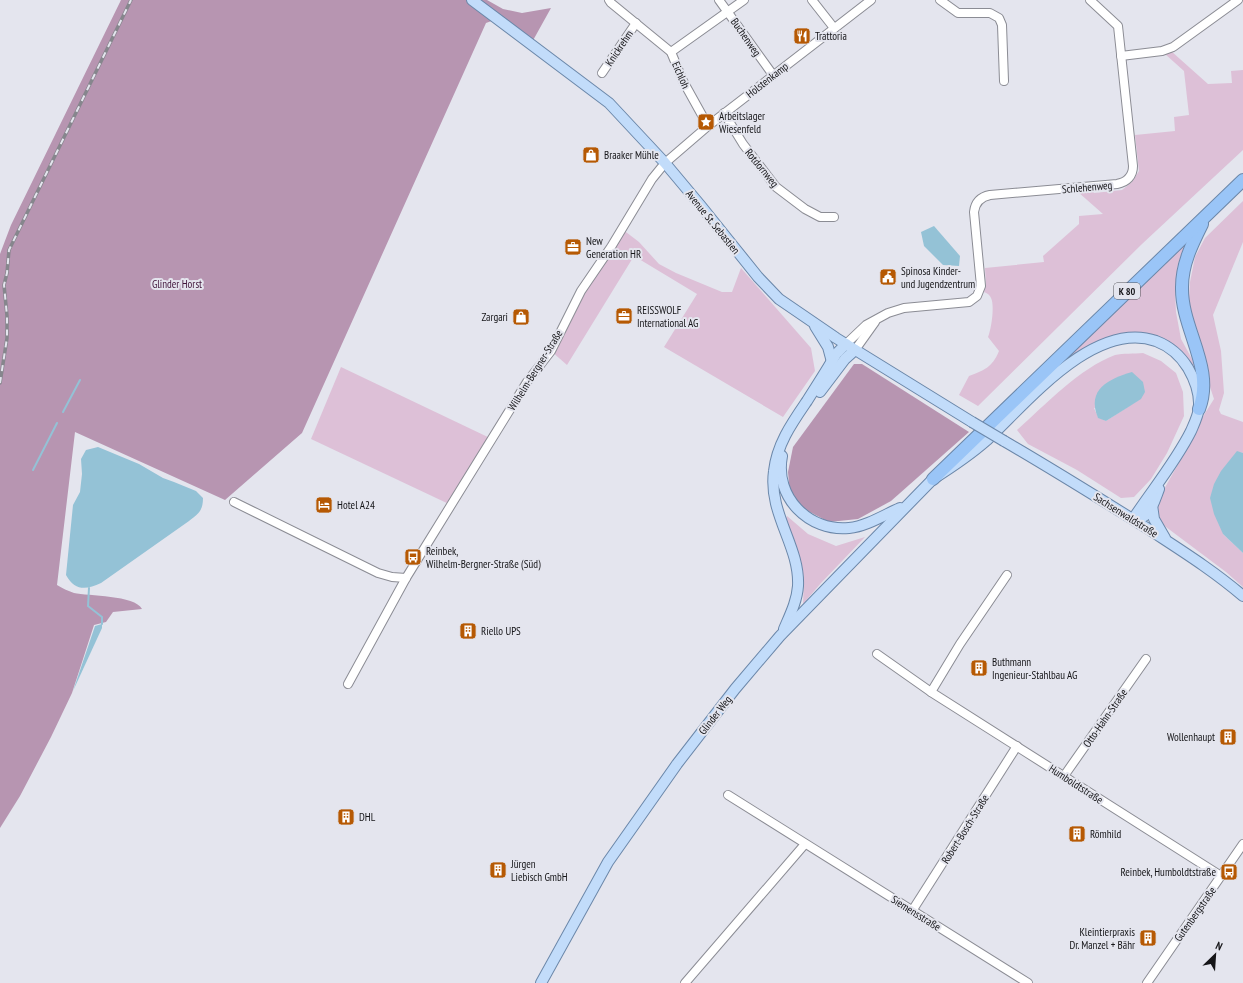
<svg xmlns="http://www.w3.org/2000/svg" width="1243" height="983" viewBox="0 0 1243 983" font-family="'PT Sans Narrow',sans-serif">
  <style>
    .green { fill: #ddc0d7; fill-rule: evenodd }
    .forest { fill: #b795b1 }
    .water { fill: #94c2d6 }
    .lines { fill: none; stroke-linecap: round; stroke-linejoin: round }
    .stream { stroke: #94c2d6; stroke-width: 2 }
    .minor-casing { stroke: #8b8c94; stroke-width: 10 }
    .major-casing { stroke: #6b87a9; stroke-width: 12 }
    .highway-casing { stroke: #6b87a9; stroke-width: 14 }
    .minor { stroke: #fff; stroke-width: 8 }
    .major { stroke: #c2dcfa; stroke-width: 10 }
    .highway { stroke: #9ac5f7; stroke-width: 12 }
    .rail-casing { stroke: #86868d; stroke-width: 3.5 }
    .rail { stroke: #e4e5ee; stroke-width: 2; stroke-dasharray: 6; stroke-linecap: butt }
    .major-bridge-casing { stroke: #6b87a9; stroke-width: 12; stroke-linecap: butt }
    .major-bridge { stroke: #c2dcfa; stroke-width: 10 }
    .labels { text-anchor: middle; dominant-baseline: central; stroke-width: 4; stroke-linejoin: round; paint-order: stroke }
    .shield { fill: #e4e5ee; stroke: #535358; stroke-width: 1 }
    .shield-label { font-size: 10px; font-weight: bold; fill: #151518 }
    .poi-label { font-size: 11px; fill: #151518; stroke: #e4e5ee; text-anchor: start }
    .street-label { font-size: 11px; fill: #151518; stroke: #e4e5ee }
    .park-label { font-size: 11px; fill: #41153b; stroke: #e4e5ee }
  </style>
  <rect width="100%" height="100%" fill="#e4e5ee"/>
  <g class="green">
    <path d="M 1171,51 L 1208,84 L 1232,83 L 1231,71 L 1243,70 L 1243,150 L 1142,244 L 978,406 L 959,395 L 969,376 C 984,370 992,368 999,351 L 988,337 C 991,330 995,306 991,298 C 990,295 987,293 984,292 L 986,285 L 985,268 L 1044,262 L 1043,256 L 1079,224 L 1079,216 L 1103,214 L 1078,192 L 1092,190 L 1094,193 L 1122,190 L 1132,182 L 1139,171 L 1135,135 L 1175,131 L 1174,117 L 1189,115 L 1184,71 L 1165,54 Z"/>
    <polygon points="1243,201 1243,242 1213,315 1221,351 1224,393 1219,410 1221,414 1243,422 1243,453 1237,452 1223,534 1243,553 1243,587 1226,572 1162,524 1156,511 1158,500 1195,434 1202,418 1214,399 1210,387 1205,357 1188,314 1190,282 1195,257 1205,238"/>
    <polygon points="622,229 639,242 659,264 676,273 722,292 732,292 741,268 811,348 815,371 783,417 664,347 697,294 634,256 567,365 551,351"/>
    <polygon points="1188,239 1178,264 1175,293 1176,312 1181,339 1192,359 1198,381 1155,337 1138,333 1124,334 1108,339 1075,354 1041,380"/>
    <path d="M 1143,353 L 1161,361 L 1176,373 L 1183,392 L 1184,416 L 1167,453 L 1151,479 L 1134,497 L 1121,498 L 1077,470 L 1028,444 L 1017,430 C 1045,405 1080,368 1115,355 C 1123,353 1134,354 1143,353 ZM 1140,399 L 1106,421 L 1098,417 L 1094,408 Z"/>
    <polygon points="341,367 492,439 451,505 311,439"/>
    <polygon points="787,516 808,534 836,546 865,537 821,583 803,604 804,577 786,518"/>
  </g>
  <g class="forest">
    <path d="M 121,0 L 487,0 L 503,9 L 522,13 L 551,8 L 531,44 L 497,19 L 486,23 L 302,433 L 225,500 L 75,432 L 57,585 C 62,588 68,591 74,593 C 88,596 135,595 142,609 L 113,612 L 106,622 L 94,625 L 72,693 L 51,737 L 20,796 L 0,828 L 0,254 L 11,225 Z"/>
    <polygon points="854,364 862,364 969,432 891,501 858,519 829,522 806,510 790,494 788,472 793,447"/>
  </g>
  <g class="water">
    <polygon points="934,226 960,256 959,266 943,265 924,246 921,232"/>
    <path d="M 1132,372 L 1143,382 L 1145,392 L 1141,399 L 1130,406 L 1106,421 L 1098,418 C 1086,389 1109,379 1132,372 Z"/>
    <path d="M 98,447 L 139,464 L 163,478 L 174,482 L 196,491 L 203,498 C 203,511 198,514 189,521 L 101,583 C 86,590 75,591 66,575 L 73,505 L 80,492 L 82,474 L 81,459 L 86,450 Z"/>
    <polygon points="1237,451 1243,453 1243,553 1223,534 1214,514 1210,498 1214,484 1221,471"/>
    <polygon points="102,624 102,628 73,691 95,626"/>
  </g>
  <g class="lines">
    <g class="stream">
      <polyline points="63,412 80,380"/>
      <polyline points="33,470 57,423"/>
      <polyline points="89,588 88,606 102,617 102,624"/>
    </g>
    <g class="minor-casing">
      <g id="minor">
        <polyline points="609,0 611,3 671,52 683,81 708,126"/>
        <polyline points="719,0 773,75"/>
        <polyline points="812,0 834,28"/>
        <polyline points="940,0 958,13 990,13 999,18 1002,25 1004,81"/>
        <polyline points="671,52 744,0"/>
        <polyline points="1121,56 1162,51 1173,47 1238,0"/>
        <polyline points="602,73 636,23"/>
        <polyline points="724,113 743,144 776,187 805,209 820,217 834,217"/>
        <path d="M 846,344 L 866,325 L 888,313 L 904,308 L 969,302 L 977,296 L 981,286 L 974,212 C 975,203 980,197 990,195 L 1117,184 C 1127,182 1133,176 1133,166 L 1118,26 L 1090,0"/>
        <polyline points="855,350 875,322"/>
        <polyline points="234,502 378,573 392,577 406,578"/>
        <polyline points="877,654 931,692 1221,876"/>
        <polyline points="348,684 406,578 527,382 551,351 581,291 611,247 652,179 665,163 708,126 871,0"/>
        <polyline points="931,692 960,644 1007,575"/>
        <polyline points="1064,776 1146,659"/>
        <polyline points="728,795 1028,983"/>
        <polyline points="912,911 1017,746"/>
        <polyline points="685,983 805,844"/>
        <polyline points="1147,983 1243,844"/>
      </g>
    </g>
    <g class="major-casing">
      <g id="major">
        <polyline points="472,0 609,103 665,163 701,206 758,277 779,299 836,338 972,422"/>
        <polyline points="815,326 828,347 832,362"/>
        <polyline points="820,392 845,359 855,350"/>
        <path d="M 1004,441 C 1054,470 1102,500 1150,530 C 1182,551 1214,571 1243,596"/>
        <path d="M 782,456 C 774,497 809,532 849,528 C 867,526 884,515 900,508"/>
        <polyline points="1152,505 1154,519 1165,538"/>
        <path d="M 1133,519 C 1150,520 1154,502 1159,489"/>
        <path d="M 784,629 C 790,615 797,601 798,586 C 800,546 768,514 774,471 C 777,444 792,423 807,401 C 817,385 827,370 836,354 L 846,344"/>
        <path d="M 541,983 L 608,862 L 677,764 L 735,689 L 780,636 L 933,479 C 952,467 970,455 987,440 C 1026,404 1094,319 1156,341 C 1169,346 1180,355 1188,368 C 1195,380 1200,394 1199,408 C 1198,416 1194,424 1191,431 C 1175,463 1152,490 1133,519"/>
      </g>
    </g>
    <g class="highway-casing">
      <g id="highway">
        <path d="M 1199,409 C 1215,367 1181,329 1182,287 C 1182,264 1192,244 1202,224"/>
        <polyline points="933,479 1243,180"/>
      </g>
    </g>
    <use href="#minor" class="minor"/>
    <use href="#major" class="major"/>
    <use href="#highway" class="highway"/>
    <g class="rail-casing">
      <polyline id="rail" points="0,383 7,338 7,316 4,285 7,273 9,250 131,0"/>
    </g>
    <use href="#rail" class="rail"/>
    <g class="major-bridge-casing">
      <polyline id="major-bridge" points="972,422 1004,441"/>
    </g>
    <use href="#major-bridge" class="major-bridge"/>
  </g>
  <defs>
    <g id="restaurant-square" transform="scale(0.9)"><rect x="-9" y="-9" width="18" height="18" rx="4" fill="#b65903" stroke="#e4e5ee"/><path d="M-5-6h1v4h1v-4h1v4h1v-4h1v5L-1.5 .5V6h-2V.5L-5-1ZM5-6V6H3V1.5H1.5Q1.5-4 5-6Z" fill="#fff"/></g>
    <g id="sight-square" transform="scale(0.9)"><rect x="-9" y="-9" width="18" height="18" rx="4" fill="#b65903" stroke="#e4e5ee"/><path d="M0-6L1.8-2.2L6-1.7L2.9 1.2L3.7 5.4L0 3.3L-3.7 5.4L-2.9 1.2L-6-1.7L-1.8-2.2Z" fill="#fff"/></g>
    <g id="shop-square" transform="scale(0.9)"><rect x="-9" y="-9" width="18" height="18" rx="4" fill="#b65903" stroke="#e4e5ee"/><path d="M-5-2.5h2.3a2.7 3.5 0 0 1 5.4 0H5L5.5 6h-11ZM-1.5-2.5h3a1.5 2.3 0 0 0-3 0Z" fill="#fff"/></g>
    <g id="office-square" transform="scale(0.9)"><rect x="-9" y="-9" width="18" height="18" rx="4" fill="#b65903" stroke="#e4e5ee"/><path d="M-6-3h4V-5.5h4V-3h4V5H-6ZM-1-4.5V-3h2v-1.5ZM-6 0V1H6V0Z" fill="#fff"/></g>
    <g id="civic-square" transform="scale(0.9)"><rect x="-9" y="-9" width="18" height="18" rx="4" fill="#b65903" stroke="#e4e5ee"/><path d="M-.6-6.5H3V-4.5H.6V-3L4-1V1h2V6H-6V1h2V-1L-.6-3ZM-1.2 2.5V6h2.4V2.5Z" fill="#fff"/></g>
    <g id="hotel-square" transform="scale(0.9)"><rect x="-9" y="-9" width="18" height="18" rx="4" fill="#b65903" stroke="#e4e5ee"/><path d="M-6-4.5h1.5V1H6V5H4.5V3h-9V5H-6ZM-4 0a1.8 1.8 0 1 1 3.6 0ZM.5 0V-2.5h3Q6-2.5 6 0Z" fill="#fff"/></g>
    <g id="bus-square" transform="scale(0.9)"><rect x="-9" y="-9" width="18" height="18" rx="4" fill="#b65903" stroke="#e4e5ee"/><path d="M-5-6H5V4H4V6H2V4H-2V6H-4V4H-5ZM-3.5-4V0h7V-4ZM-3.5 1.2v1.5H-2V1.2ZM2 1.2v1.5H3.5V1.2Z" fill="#fff"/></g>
    <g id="building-square" transform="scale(0.9)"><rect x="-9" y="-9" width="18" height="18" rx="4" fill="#b65903" stroke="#e4e5ee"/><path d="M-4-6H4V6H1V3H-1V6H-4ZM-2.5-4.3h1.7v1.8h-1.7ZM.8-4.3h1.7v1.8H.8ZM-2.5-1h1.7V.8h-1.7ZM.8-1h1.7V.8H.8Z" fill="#fff"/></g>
  </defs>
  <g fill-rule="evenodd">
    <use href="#restaurant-square" x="802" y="36"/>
    <use href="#sight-square" x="706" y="122"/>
    <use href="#shop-square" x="591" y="155"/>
    <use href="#office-square" x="573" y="247"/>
    <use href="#civic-square" x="888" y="277"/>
    <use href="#office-square" x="624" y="316"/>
    <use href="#shop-square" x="521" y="317"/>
    <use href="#hotel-square" x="324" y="505"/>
    <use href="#bus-square" x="413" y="557"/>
    <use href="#building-square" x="468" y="631"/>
    <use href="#building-square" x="979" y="668"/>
    <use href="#building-square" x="1228" y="737"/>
    <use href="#building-square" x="346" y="817"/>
    <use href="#building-square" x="1077" y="834"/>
    <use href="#building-square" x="498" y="870"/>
    <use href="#bus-square" x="1229" y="872"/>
    <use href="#building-square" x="1148" y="938"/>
  </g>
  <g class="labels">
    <rect class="shield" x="1114" y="283" width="26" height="16" rx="3"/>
    <g class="shield-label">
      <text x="1127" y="291">K 80</text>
    </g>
    <g class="poi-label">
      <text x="815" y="36">Trattoria</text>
      <text x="719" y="116">Arbeitslager<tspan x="719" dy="13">Wiesenfeld</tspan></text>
      <text x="604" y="155">Braaker Mühle</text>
      <text x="586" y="241">New<tspan x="586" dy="13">Generation HR</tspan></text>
      <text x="901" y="271">Spinosa Kinder-<tspan x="901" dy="13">und Jugendzentrum</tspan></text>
      <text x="637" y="310">REISSWOLF<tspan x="637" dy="13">International AG</tspan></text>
      <text x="508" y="317" text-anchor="end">Zargari</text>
      <text x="337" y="505">Hotel A24</text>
      <text x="426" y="551">Reinbek,<tspan x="426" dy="13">Wilhelm-Bergner-Straße (Süd)</tspan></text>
      <text x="481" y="631">Riello UPS</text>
      <text x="992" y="662">Buthmann<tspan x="992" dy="13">Ingenieur-Stahlbau AG</tspan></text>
      <text x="1215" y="737" text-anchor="end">Wollenhaupt</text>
      <text x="359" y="817">DHL</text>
      <text x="1090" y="834">Römhild</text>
      <text x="511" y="864">Jürgen<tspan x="511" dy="13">Liebisch GmbH</tspan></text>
      <text x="1216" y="872" text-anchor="end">Reinbek, Humboldtstraße</text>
      <text x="1135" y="932" text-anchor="end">Kleintierpraxis<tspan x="1135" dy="13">Dr. Manzel + Bähr</tspan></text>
    </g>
    <g class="street-label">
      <text transform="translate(746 37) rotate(55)">Buchenweg</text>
      <text transform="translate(619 48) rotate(-56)">Knickrehm</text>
      <text transform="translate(681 75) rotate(66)">Eichloh</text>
      <text transform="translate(767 80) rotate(-38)">Holstenkamp</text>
      <text transform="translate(762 168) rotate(51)">Rotdornweg</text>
      <text transform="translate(1087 187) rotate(-5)">Schlehenweg</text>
      <text transform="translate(713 222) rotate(51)">Avenue St. Sebastien</text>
      <text transform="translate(535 370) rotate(-58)">Wilhelm-Bergner-Straße</text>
      <text transform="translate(1126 515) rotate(32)">Sachsenwaldstraße</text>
      <text transform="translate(715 715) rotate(-52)">Glinder Weg</text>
      <text transform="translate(1105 718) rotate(-55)">Otto-Hahn-Straße</text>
      <text transform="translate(1076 784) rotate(33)">Humboldtstraße</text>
      <text transform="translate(965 829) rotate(-58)">Robert-Bosch-Straße</text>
      <text transform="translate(916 913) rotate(32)">Siemensstraße</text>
      <text transform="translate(1195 914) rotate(-55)">Gutenbergstraße</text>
    </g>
    <g class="park-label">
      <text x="177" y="284">Glinder Horst</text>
    </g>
  </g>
  <g transform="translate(1215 955) rotate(25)" stroke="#e4e5ee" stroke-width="3" paint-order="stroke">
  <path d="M0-3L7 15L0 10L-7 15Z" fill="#151518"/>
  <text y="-6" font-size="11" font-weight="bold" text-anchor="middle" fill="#151518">N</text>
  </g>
</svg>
